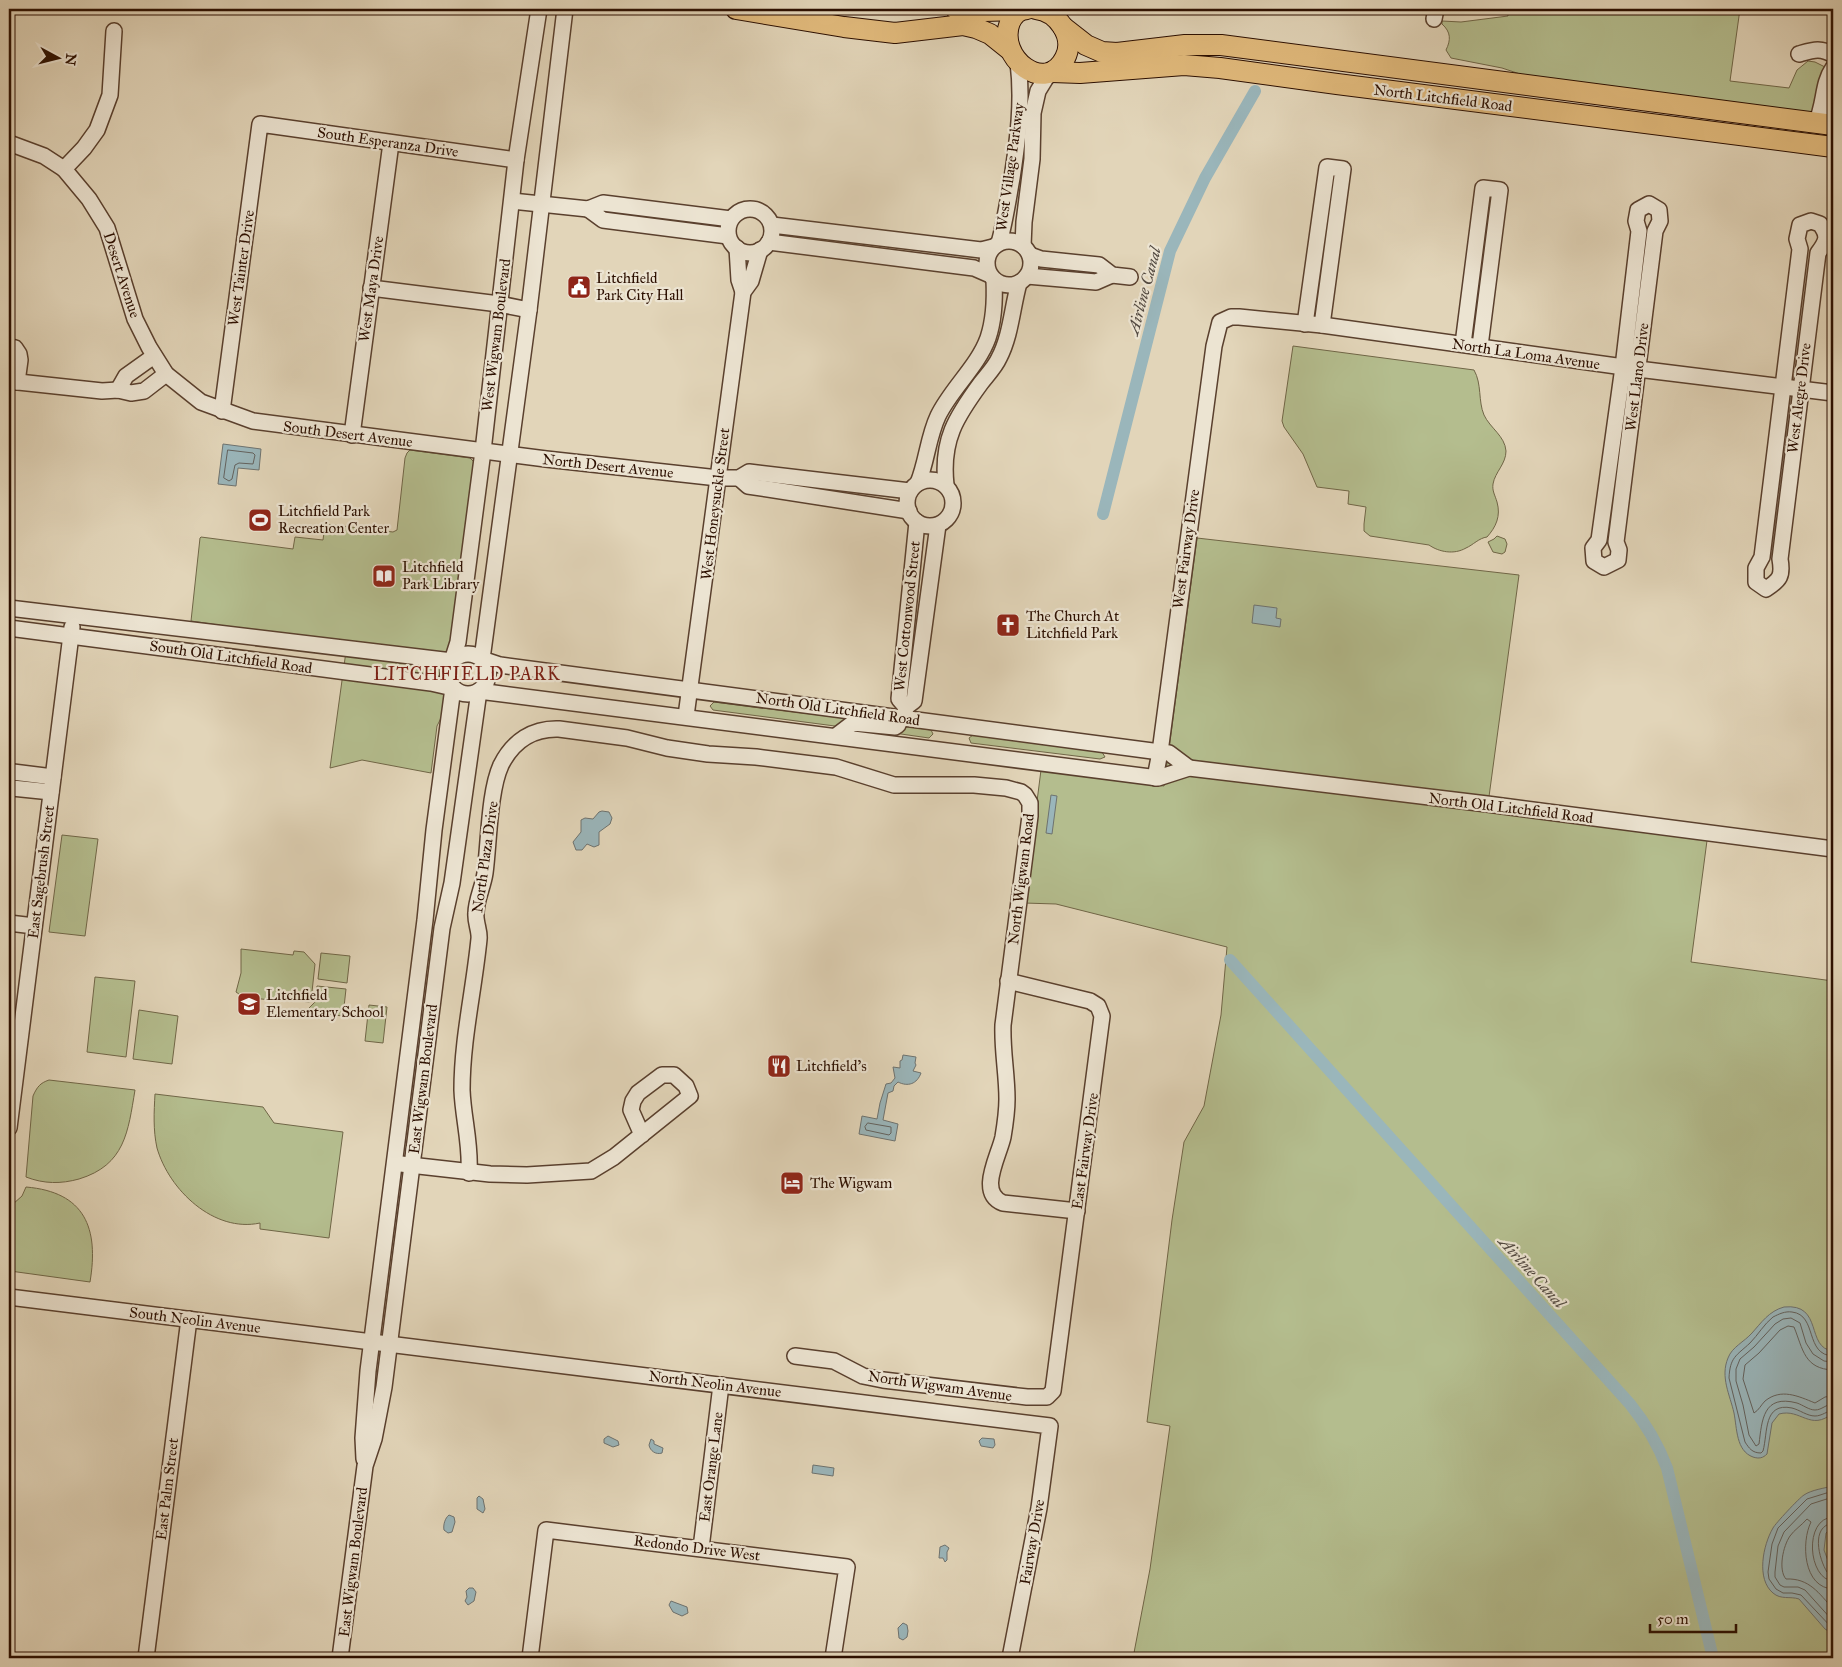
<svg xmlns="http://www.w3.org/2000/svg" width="1842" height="1667" viewBox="0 0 1842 1667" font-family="'IM FELL Great Primer',serif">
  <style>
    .green { fill: #b4bd8e; stroke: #706647 }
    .water { fill: #9ab6bb; stroke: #6e7370 }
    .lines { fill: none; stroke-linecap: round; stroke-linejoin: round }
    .shore { stroke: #63625e; stroke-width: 1 }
    .canal { stroke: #9ab6bb; stroke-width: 12 }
    .minor-casing { stroke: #5a402e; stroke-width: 18 }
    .major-casing { stroke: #2c0f00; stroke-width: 22 }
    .minor { stroke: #ece4d2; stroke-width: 15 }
    .major { stroke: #e1ba7c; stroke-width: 20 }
    .labels { text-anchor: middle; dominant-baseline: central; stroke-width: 4.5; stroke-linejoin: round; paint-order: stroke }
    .street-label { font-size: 15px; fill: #2c0f00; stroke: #ece4d2 }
    .poi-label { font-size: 15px; fill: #2c0f00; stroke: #ece4d2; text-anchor: start }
    .water-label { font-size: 16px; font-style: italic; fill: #524941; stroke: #ece4d2 }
    .quarter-label { font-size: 18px; letter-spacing: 1px; fill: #7a1f14; stroke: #ece4d2 }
  </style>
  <rect width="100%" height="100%" fill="#e2d5b9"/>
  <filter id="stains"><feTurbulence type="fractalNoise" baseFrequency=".004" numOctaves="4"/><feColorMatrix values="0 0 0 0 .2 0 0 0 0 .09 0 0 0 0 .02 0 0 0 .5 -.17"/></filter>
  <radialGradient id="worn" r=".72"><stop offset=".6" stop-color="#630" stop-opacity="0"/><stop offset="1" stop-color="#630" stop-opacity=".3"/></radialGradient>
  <g class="green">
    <path d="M 1507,9 L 1740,9 L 1730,81 L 1789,88 L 1797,70 L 1808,61 L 1815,62 L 1833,71 L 1833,120 L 1547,83 L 1502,68 L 1451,58 L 1446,50 C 1451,40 1451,32 1442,24 L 1442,21 L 1461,22 L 1508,16 Z"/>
    <path d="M 1293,346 L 1474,370 C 1482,384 1478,401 1484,415 C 1490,428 1505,436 1506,451 C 1506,464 1495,472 1493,484 C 1492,491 1495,495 1497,502 C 1501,516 1496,527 1487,537 C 1479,538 1473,545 1466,548 C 1454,555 1439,552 1429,545 L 1370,536 L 1364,531 L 1364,524 L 1366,507 L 1348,504 L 1349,491 L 1317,487 L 1303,454 L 1284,427 L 1282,421 Z"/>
    <polygon points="410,450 470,458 475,463 476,470 444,712 437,726 431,773 362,760 330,768 347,644 191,621 200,538 201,537 293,549 295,537 323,540 325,524 393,532 397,530 405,458 407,453"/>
    <polygon points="1497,536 1505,539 1507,544 1505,552 1502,554 1493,552 1488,542 1494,539"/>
    <polygon points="1197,538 1519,575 1488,804 1708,833 1691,962 1833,981 1833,1658 1133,1658 1150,1569 1170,1426 1147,1422 1172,1220 1184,1142 1204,1106 1221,1015 1227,947 1056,904 1024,903 1041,770 1164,786"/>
    <polygon points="714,702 851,719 850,728 713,710 710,706"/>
    <polygon points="895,725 931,730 933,734 929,738 894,733"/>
    <polygon points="973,735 1102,752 1105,757 1100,759 971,743 969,738"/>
    <polygon points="62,835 98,839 85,936 49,932"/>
    <polygon points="241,949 293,955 294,951 304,952 315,964 311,1001 309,1002 273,998 272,1000 240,997 239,994 236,992 241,973"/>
    <polygon points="321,953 350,956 347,983 318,979"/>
    <polygon points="95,977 135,981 126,1057 87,1052"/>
    <polygon points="317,986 346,989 343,1016 305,1012 315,1002"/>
    <polygon points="369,1005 387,1007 383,1043 365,1041"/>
    <polygon points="139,1010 178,1016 172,1064 133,1059"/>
    <path d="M 49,1080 L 135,1090 C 128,1132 125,1165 79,1179 C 61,1184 44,1184 26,1177 L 33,1096 C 37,1087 40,1083 49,1080 Z"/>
    <path d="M 155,1094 L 263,1107 L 274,1123 L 343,1132 L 329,1238 L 260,1229 L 260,1223 C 214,1233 169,1190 157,1148 C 153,1130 154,1112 155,1094 Z"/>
    <path d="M 26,1187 C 85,1192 99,1228 90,1282 L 10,1271 L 9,1238 L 13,1204 L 22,1196 Z"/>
  </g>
  <g class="water">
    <polygon points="223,444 261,449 259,470 238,468 236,486 218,484"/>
    <polygon points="1254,605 1277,608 1276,618 1281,619 1280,627 1252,623"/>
    <polygon points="1051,795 1057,796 1052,834 1046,833"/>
    <polygon points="602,811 609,812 612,818 610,824 599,832 599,845 594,847 587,844 582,850 576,850 573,842 581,832 581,820 585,818 593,819 599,812"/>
    <path d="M 903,1055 L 916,1057 L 915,1063 L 916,1065 L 913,1071 L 921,1073 C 917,1084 908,1087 898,1082 L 894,1086 L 893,1091 L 888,1093 L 883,1120 L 898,1124 L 895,1141 L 859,1134 L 862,1116 L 877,1119 L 880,1103 L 886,1084 L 891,1083 L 895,1078 L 893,1067 L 900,1068 L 900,1061 L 902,1060 Z"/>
    <path d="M 1784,1307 C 1824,1303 1805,1348 1833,1351 L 1833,1413 C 1810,1432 1801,1408 1779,1414 L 1772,1423 L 1767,1454 C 1763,1458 1759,1459 1753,1457 C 1736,1451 1737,1428 1734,1413 C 1730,1395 1720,1377 1728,1358 C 1732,1347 1744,1342 1752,1333 C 1761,1323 1769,1311 1784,1307 Z"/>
    <polygon points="608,1436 618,1441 619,1445 613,1447 604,1443 604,1439"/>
    <polygon points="982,1438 994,1439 995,1445 993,1448 981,1446 979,1441"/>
    <path d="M 651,1439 L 654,1441 L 654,1444 L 663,1448 L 662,1453 C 656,1455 650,1451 649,1445 Z"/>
    <polygon points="813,1465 834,1468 833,1476 812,1473"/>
    <path d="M 1833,1486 L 1833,1527 L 1826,1533 L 1824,1550 L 1833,1574 L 1833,1634 L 1825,1629 L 1799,1599 C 1790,1596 1781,1600 1773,1593 C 1756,1579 1763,1545 1773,1528 C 1775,1524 1799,1498 1804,1495 C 1811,1490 1825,1488 1833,1486 Z"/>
    <polygon points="479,1496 483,1499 485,1509 483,1513 477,1509 477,1498"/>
    <path d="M 449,1515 L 454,1517 L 455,1522 L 452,1532 L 448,1533 L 444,1530 C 443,1525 445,1518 449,1515 Z"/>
    <polygon points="945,1545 949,1548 947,1552 947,1560 945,1562 943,1558 939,1558 940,1547"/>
    <polygon points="469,1588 473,1588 476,1592 474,1601 468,1605 465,1601 467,1597 466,1591"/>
    <polygon points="671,1601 687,1607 688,1613 682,1616 673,1612 669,1605"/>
    <polygon points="903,1623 907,1625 908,1631 907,1637 903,1640 899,1638 898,1628"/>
  </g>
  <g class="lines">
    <g class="shore">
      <polygon points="228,450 253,453 255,455 253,464 239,463 235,465 232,479 229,481 224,478"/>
      <polygon points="868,1123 891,1127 891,1133 889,1135 866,1130 865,1127"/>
      <path d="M 1833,1356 C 1804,1355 1818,1315 1792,1312 C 1785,1311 1779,1314 1773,1317 C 1764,1324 1758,1335 1750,1343 C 1736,1356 1730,1357 1729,1378 L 1745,1442 C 1749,1448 1752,1453 1761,1453 L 1763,1451 C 1768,1433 1763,1402 1792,1408 C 1800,1410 1807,1416 1815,1416 C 1822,1416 1827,1411 1833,1410"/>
      <path d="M 1833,1362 L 1824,1361 L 1813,1354 L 1806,1343 L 1800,1323 L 1791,1318 L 1783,1319 L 1775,1324 L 1754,1347 L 1740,1359 L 1736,1369 L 1736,1381 L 1743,1405 L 1749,1435 L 1756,1446 L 1759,1444 C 1762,1420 1763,1394 1797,1403 C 1803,1405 1809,1410 1815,1410 C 1822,1410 1826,1404 1833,1404"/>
      <path d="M 1833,1370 C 1804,1369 1803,1349 1794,1327 L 1788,1326 L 1780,1330 L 1759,1353 L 1745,1365 L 1743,1379 L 1754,1413 C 1759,1410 1761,1405 1765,1401 C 1781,1388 1798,1396 1815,1403 L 1825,1397 L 1833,1396"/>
      <polyline points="1833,1491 1807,1499 1778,1528 1772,1544 1768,1572 1769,1579 1776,1589 1783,1593 1792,1593 1801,1595 1833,1629"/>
      <polyline points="1833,1497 1811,1504 1784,1532 1778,1546 1775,1572 1775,1577 1780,1585 1784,1587 1798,1587 1805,1590 1833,1621"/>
      <path d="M 1833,1517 C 1803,1518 1808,1580 1833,1581"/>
      <path d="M 1833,1523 C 1810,1526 1819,1559 1827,1572 L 1833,1575"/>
      <path d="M 1833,1589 C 1803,1588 1801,1542 1811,1522 L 1807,1519 C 1802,1525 1794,1530 1790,1536 C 1783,1546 1778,1570 1786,1579 C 1809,1578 1819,1593 1833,1609"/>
    </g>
    <g class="canal">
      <polyline points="1103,514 1170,251 1205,178 1255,91"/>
      <path d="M 1230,960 L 1630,1404 C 1646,1424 1658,1444 1667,1468 L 1713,1658"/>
    </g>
    <g class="minor-casing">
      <g id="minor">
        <polyline points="565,9 529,310 482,659 500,665 1160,752 1169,753 1189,768"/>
        <polyline points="1434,19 1436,9"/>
        <path d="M 1799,54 C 1813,50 1821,47 1833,55"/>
        <path d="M 1816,123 C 1825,104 1822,84 1833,68"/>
        <polyline points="9,143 44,156 64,169 89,199 107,228 135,319 149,347 166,374 201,402 253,421 546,459 718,478 739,478 749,472 910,491"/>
        <polyline points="64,169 84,148 97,130 110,95 114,31"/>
        <polyline points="512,201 588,209 603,203 731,219"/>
        <polygon points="1649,204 1659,210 1660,221 1655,231 1616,542 1619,550 1618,560 1604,567 1594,561 1593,548 1599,540 1623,367 1639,231 1636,221 1638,210"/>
        <circle cx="750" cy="231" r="22"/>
        <polyline points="588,209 603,220 728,236"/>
        <path d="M 1811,221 L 1820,224 C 1829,236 1827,241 1818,253 L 1780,559 C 1783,576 1780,580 1766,589 L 1756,582 L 1756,568 L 1762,557 L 1800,249 L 1797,239 L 1800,225 Z"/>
        <polyline points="772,225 981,250 993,247"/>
        <circle cx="1009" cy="263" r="22"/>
        <polyline points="769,242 974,268 990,275"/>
        <path d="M 999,243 C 1005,222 1008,200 1012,178 C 1018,139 1023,101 1018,62"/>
        <polyline points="1023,246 1024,222 1032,159 1033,113 1038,91 1049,73"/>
        <polyline points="737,248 739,280 743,292"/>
        <polyline points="1030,255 1041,259 1099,265 1112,275 1130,277"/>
        <polyline points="1027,276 1096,282 1112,275"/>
        <polyline points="371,288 499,304 529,310"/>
        <polyline points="1305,324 1327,167 1343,169 1322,325"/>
        <polyline points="1463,344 1483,188 1500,190 1480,346"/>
        <polyline points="9,347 15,348 19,354 20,360 17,382"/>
        <polyline points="9,381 102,391 118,390 131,393 144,391 166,374"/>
        <polyline points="118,390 126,376 154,356"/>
        <polyline points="222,411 260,124 516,160"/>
        <polyline points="352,435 391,143"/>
        <polyline points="739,478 748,486 909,511"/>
        <circle cx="930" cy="503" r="23"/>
        <path d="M 918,483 C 927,461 928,437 938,416 C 951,389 978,366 988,338 C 994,320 995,300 994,280"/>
        <path d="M 946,485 C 941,440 956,417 981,383 C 987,375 995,367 999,358 C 1011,335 1012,308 1019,283"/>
        <polyline points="9,608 452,661 458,642 483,451 516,160 539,9"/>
        <polyline points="9,628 431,683 453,688 434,830 425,920 368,1371 363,1438 364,1459"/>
        <circle cx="468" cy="674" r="20"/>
        <polyline points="906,707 899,699 917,522"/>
        <polyline points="686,716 743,292 751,281 760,250"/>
        <polyline points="904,719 906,707 914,701 938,525"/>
        <polyline points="836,736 853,723 895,727 898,725"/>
        <polyline points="9,774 13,772 53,777"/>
        <polyline points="1155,778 1160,752 1214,346 1220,322 1231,317 1239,317 1322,325 1638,369 1833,393"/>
        <polyline points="9,787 12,788 51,792"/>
        <polyline points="9,923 34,926"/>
        <polyline points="9,1128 72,627"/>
        <polyline points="401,1164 490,1174 527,1175 591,1171 614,1157 690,1096 686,1086 674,1075 662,1075 638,1093 633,1101 631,1110 642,1135"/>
        <path d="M 469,1173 C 471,1144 463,1118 462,1090 C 462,1039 474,990 479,939 C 480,931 475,922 476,913 C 476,900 483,887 485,873 C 489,843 489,791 501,765 C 513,741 533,728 559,729 L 627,738 L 667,748 L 708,754 L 756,757 L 836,767 L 894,785 L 974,785 L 1006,788 L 1021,792 L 1025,795 L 1030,803 L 1030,816 L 1003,1025 C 1002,1050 1007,1074 1007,1099 C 1007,1111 1005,1125 1003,1137 C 999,1156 977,1193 1003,1203 L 1077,1211"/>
        <polyline points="9,1297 1050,1426 1039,1508 1010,1658"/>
        <polyline points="795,1356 834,1361 863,1376 883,1380 1027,1397 1047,1397 1053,1391 1102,1016 1098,1006 1090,1001 1008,981"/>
        <polyline points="701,1548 721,1385"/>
        <polyline points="146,1658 189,1319"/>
        <polyline points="340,1658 365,1466 374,1439 384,1387 442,928 452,883 479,691 1158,778 1189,768 1487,804 1833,849"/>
        <polyline points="530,1658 546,1530 847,1567 833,1658"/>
      </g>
    </g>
    <g class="major-casing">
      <g id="major">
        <polyline points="736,9 844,27 895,33 963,25 976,28 990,34 1010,50"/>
        <polyline points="956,9 985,11 1020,10"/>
        <path d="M 1027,9 C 1018,10 1014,14 1010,22 C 996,58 1046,96 1065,58 C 1076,37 1057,11 1036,9"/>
        <polyline points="1063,27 1086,45 1102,52 1117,53 1185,45 1221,45 1833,125"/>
        <polyline points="1052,72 1080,73 1184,65 1220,68 1337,84 1833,147"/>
      </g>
    </g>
    <use href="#minor" class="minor"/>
    <use href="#major" class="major"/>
  </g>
  <defs>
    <g id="civic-square" transform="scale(1.25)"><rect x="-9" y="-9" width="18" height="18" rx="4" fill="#8f2418" stroke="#ece4d2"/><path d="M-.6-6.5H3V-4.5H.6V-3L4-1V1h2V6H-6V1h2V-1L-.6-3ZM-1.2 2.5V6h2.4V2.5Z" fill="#fff"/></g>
    <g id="stadium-square" transform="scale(1.25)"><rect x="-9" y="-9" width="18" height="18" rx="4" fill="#8f2418" stroke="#ece4d2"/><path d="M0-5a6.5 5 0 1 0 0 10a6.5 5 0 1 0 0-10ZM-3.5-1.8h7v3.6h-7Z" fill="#fff"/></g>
    <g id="library-square" transform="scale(1.25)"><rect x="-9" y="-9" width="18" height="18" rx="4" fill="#8f2418" stroke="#ece4d2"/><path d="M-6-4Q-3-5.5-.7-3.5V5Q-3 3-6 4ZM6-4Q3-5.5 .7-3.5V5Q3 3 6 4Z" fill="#fff"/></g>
    <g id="church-square" transform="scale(1.25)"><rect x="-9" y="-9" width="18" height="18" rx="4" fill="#8f2418" stroke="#ece4d2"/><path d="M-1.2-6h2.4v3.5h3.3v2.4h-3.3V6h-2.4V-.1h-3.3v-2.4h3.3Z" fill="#fff"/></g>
    <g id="school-square" transform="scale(1.25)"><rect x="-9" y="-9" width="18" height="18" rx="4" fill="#8f2418" stroke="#ece4d2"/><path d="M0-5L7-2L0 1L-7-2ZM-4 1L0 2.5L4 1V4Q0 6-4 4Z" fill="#fff"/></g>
    <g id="restaurant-square" transform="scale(1.25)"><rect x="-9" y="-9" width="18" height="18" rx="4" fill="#8f2418" stroke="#ece4d2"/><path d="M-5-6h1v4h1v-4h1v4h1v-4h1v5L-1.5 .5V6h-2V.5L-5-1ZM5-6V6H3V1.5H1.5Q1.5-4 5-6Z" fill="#fff"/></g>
    <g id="hotel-square" transform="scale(1.25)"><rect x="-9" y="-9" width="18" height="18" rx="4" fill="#8f2418" stroke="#ece4d2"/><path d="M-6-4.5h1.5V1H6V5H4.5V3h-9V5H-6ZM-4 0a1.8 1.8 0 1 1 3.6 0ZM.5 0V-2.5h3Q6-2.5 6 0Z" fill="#fff"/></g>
  </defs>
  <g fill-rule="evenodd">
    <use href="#civic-square" x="579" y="287"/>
    <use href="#stadium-square" x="260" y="520"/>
    <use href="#library-square" x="384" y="576"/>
    <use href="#church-square" x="1008" y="625"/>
    <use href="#school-square" x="249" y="1004"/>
    <use href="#restaurant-square" x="779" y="1066"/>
    <use href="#hotel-square" x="792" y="1183"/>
  </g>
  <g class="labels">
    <g class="street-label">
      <text transform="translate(1443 98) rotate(7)">North Litchfield Road</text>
      <text transform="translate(388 142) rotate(8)">South Esperanza Drive</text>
      <text transform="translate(1010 167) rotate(-82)">West Village Parkway</text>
      <text transform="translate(241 268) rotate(-82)">West Tainter Drive</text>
      <text transform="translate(122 275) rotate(72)">Desert Avenue</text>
      <text transform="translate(371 289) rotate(-82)">West Maya Drive</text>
      <text transform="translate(496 335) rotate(-83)">West Wigwam Boulevard</text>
      <text transform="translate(1526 354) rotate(8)">North La Loma Avenue</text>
      <text transform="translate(1637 377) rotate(-83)">West Llano Drive</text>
      <text transform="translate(1799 398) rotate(-83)">West Alegre Drive</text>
      <text transform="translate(348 434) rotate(7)">South Desert Avenue</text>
      <text transform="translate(608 466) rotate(6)">North Desert Avenue</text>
      <text transform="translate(715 504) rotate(-83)">West Honeysuckle Street</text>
      <text transform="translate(1186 549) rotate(-82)">West Fairway Drive</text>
      <text transform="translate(907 616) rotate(-84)">West Cottonwood Street</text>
      <text transform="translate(231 657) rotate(8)">South Old Litchfield Road</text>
      <text transform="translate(838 709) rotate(8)">North Old Litchfield Road</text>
      <text transform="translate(1511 808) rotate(7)">North Old Litchfield Road</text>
      <text transform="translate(485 857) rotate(-82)">North Plaza Drive</text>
      <text transform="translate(41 872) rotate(-83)">East Sagebrush Street</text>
      <text transform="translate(1021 879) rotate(-83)">North Wigwam Road</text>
      <text transform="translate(423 1079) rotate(-83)">East Wigwam Boulevard</text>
      <text transform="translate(1085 1151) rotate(-82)">East Fairway Drive</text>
      <text transform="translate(195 1320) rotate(7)">South Neolin Avenue</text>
      <text transform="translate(715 1384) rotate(7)">North Neolin Avenue</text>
      <text transform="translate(940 1386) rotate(8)">North Wigwam Avenue</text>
      <text transform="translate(711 1467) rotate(-83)">East Orange Lane</text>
      <text transform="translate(167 1489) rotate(-83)">East Palm Street</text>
      <text transform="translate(1032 1542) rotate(-80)">Fairway Drive</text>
      <text transform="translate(697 1548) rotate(7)">Redondo Drive West</text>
      <text transform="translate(353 1562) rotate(-83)">East Wigwam Boulevard</text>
    </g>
    <g class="poi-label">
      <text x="596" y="278">Litchfield<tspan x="596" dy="17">Park City Hall</tspan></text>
      <text x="278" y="511">Litchfield Park<tspan x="278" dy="17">Recreation Center</tspan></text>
      <text x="402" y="567">Litchfield<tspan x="402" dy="17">Park Library</tspan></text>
      <text x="1026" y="616">The Church At<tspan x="1026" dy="17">Litchfield Park</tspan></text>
      <text x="266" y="995">Litchfield<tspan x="266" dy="17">Elementary School</tspan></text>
      <text x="796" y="1066">Litchfield's</text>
      <text x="810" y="1183">The Wigwam</text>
    </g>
    <g class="water-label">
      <text transform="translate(1144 291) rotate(-75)">Airline Canal</text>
      <text transform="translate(1532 1272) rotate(48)">Airline Canal</text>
    </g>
    <g class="quarter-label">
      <text x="467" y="674">LITCHFIELD PARK</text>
    </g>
  </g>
  <rect width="1842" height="1667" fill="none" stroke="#e2d5b9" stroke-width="30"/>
  <rect x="10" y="10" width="1822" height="1647" fill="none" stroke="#2c0f00" stroke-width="2.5"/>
  <rect x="15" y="15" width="1812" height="1637" fill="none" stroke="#2c0f00"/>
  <g transform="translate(58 58) rotate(97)" stroke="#ece4d2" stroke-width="4" paint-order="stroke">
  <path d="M0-4L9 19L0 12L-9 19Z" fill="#2c0f00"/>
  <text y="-8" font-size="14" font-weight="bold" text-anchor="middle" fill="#2c0f00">N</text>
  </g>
  <path d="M1650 1624v8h86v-8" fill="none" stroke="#2c0f00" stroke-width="2.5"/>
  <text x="1657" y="1624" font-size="15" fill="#2c0f00" stroke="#ece4d2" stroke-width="4" paint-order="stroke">50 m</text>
  <rect width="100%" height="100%" filter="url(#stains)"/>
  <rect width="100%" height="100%" fill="url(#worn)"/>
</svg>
